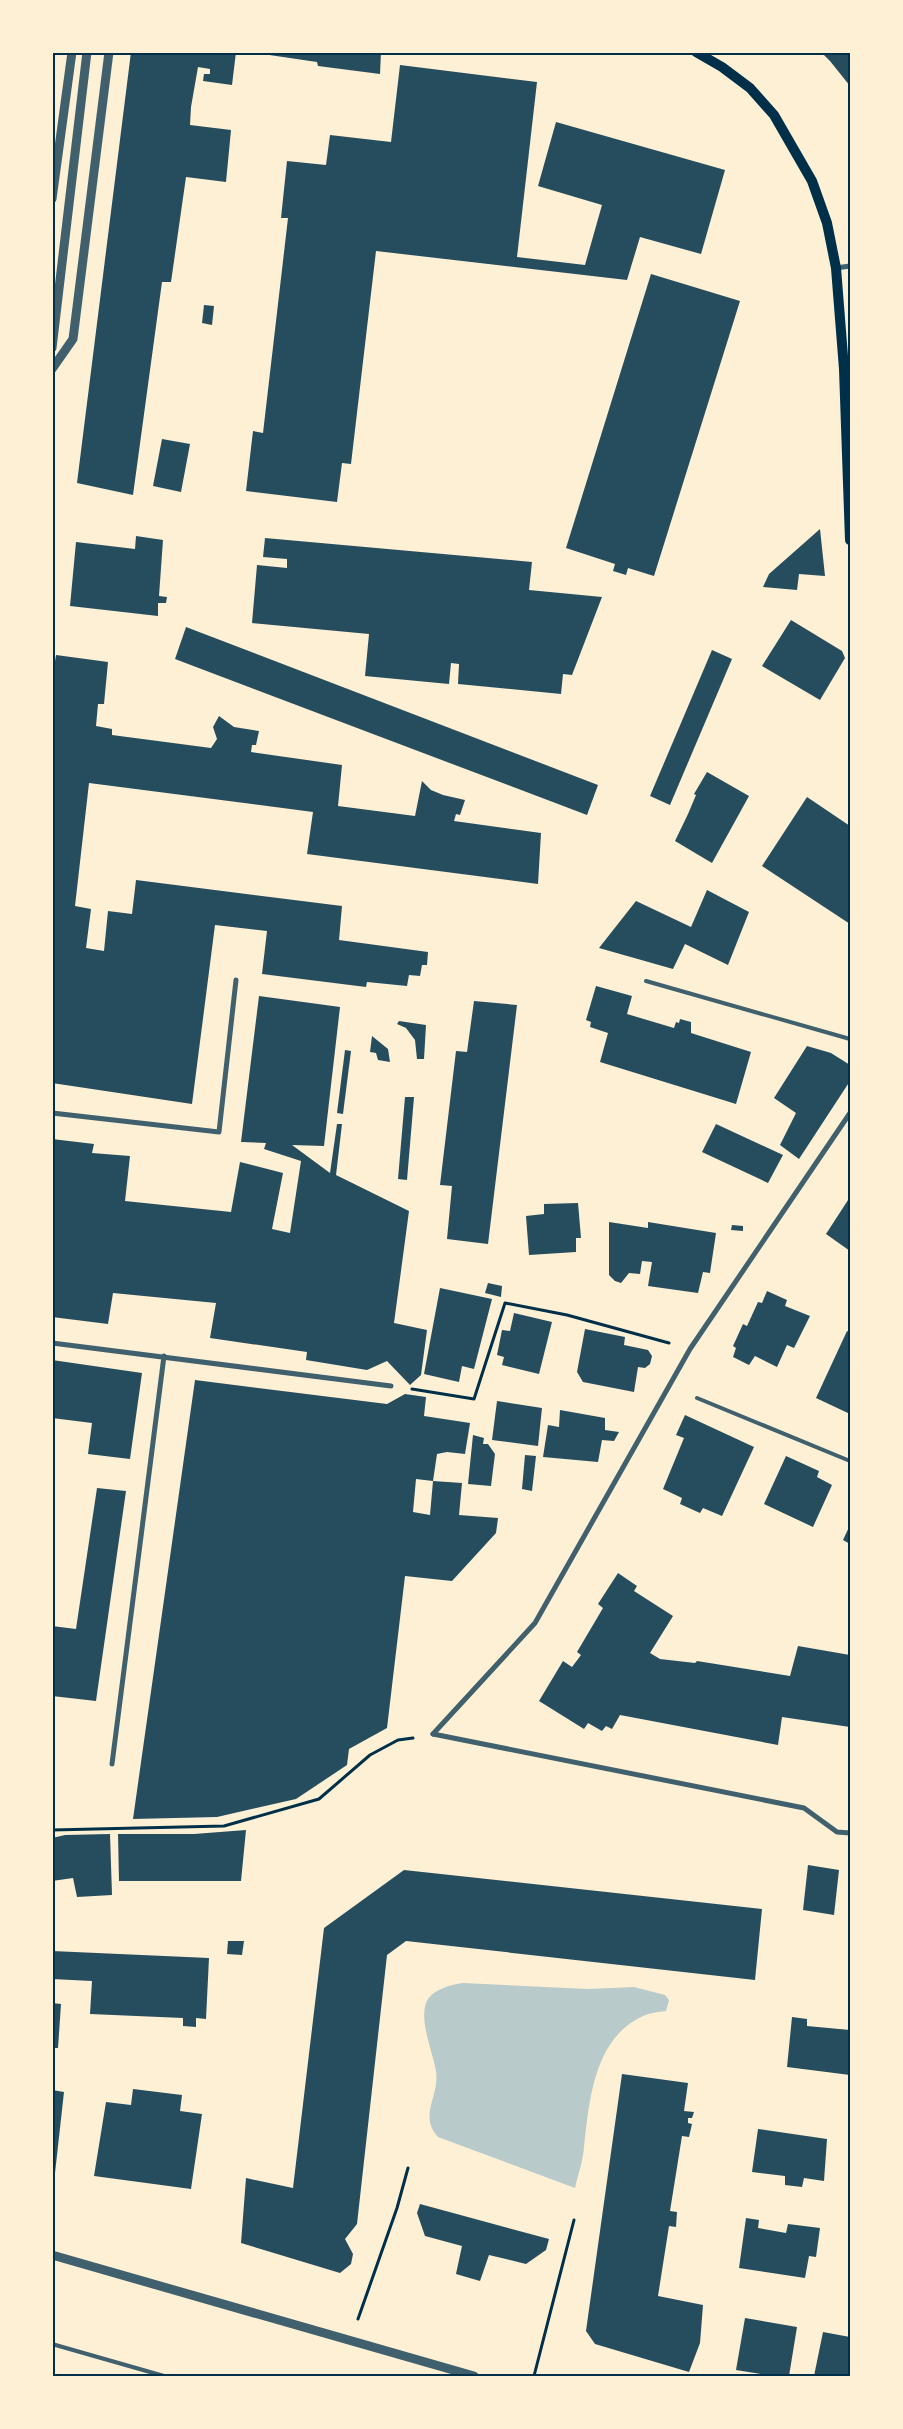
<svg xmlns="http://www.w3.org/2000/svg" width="903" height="2429" viewBox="0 0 903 2429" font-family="'Roboto Condensed',sans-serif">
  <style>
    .green { fill: #b9caca }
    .building { fill: #264d5e; fill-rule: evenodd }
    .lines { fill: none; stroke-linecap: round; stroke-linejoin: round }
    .path { stroke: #003049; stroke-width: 3 }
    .service { stroke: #3f606c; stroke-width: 4 }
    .minor { stroke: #3f606c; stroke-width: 5 }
    .tertiary { stroke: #3f606c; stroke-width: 9 }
    .secondary { stroke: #003049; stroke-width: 10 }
    .neatline { fill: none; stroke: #003049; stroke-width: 2 }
  </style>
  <rect width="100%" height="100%" fill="#fdf0d5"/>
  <path class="green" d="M 463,1983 L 588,1989 L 634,1987 L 665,1995 L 669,2000 L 666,2011 C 658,2012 650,2013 643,2016 C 594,2038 589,2101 584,2147 C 583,2161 578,2175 575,2188 L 438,2137 C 418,2114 440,2097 436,2071 C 433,2052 417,2017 428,1999 C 436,1988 451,1985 463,1983 Z"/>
  <g class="building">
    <polygon points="131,52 236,52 232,85 203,81 204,74 210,74 210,69 198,67 191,107 190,125 231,130 226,182 186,177 171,282 162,282 133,495 77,483"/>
    <polygon points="248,52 381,52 380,74 318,66 317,62"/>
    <polygon points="821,52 850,52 850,86 830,61"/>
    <polygon points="400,65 537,82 517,257 585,265 602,205 538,186 556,122 725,170 701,254 640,237 627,280 376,251 351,464 342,463 337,502 246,491 253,431 263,433 288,218 281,218 287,161 326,165 330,135 391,142"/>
    <polygon points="651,274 740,301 654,576 628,568 626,575 613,571 615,564 566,548"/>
    <polygon points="204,305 214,306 212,325 202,323"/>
    <polygon points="162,439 190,444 181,492 153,486"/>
    <polygon points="820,529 825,576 799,574 797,590 763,587 769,574"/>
    <polygon points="136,536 163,540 159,596 167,597 166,603 158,603 158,616 70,606 76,542 135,549"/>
    <polygon points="265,538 532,562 529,590 602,597 572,675 563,674 561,694 458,684 459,664 451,663 449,684 365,676 369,634 252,623 257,565 287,568 287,559 263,557"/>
    <polygon points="791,620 842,651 845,658 820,700 762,666"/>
    <polygon points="186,627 598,785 587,815 175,659"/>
    <polygon points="712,650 732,659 670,805 650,796"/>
    <polygon points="56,655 108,662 104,704 98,704 96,726 112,729 112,735 211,748 217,739 213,727 219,716 234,727 259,731 256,745 252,745 251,752 342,765 338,806 415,816 422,781 431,790 443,795 465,800 460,815 456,814 454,821 541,833 538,884 307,854 313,812 89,783 75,906 91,909 86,948 104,951 108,911 132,914 136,880 342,906 339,940 428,952 427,965 422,965 420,976 409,975 407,986 367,982 366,987 262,974 267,931 215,925 192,1104 52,1083 52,681"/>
    <polygon points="707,772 749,796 712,863 675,841 688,814 696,795 694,794"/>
    <polygon points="807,797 850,826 850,924 762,866"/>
    <polygon points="707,890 749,912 728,965 685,944 673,969 599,948 636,901 691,927"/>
    <polygon points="596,986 632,996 627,1014 674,1028 676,1022 679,1023 680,1019 691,1022 691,1033 751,1052 736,1104 600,1062 608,1033 590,1027 591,1022 586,1020"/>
    <polygon points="259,996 340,1007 324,1146 292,1145 330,1173 337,1124 342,1124 336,1175 409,1211 394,1323 427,1330 421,1375 410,1385 387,1361 367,1370 306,1360 307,1352 210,1338 216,1303 113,1293 108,1324 52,1317 52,1139 94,1144 92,1153 130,1156 125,1201 231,1212 240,1162 283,1173 272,1229 290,1233 301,1161 264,1149 266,1143 241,1142"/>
    <polygon points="474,1001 517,1005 488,1244 447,1239 452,1186 440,1185 456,1051 467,1052"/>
    <polygon points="399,1021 426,1025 424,1059 417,1059 415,1040 406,1028 397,1024"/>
    <polygon points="372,1036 388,1049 390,1062 378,1060 376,1053 370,1052"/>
    <polygon points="807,1046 831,1053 850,1065 850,1081 799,1159 780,1145 796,1113 774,1098"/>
    <polygon points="345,1050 351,1051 343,1114 337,1113"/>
    <polygon points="405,1097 414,1097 407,1180 398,1179"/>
    <polygon points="716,1124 783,1155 768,1183 702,1152"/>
    <polygon points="850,1197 850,1251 826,1234"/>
    <polygon points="578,1203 581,1238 576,1238 576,1252 529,1255 526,1216 544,1214 544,1204"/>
    <polygon points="609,1222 648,1228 648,1222 716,1233 710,1273 703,1272 698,1293 648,1286 652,1262 642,1261 640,1274 629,1273 621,1283 615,1281 609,1275"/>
    <polygon points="732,1225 743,1226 743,1231 731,1230"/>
    <polygon points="488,1283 502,1286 501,1297 485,1293"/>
    <polygon points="440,1288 492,1299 474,1369 462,1366 459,1382 424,1374"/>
    <polygon points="767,1291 787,1300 785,1306 810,1316 794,1348 787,1345 777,1367 755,1356 749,1365 733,1357 736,1348 733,1346 743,1324 747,1326 758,1302 762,1303"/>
    <polygon points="514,1313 552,1322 539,1374 502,1365 504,1357 497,1355 502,1330 510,1331"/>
    <polygon points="585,1329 625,1337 624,1345 648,1350 652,1356 650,1364 645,1368 638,1367 634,1392 583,1382 577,1372"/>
    <polygon points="847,1331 850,1332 850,1414 816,1398"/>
    <polygon points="52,1360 142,1373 130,1459 88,1454 92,1423 52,1418"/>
    <path d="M 195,1380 L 387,1404 L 405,1394 L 426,1397 L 424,1416 L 470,1423 L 465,1454 L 447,1452 L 437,1454 L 433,1481 L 462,1483 L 459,1515 L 498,1518 L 496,1533 L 452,1581 L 405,1576 L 387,1728 L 349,1749 L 347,1765 L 296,1799 L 217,1817 L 133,1819 ZM 416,1479 L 433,1481 L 430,1515 L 413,1512 Z"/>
    <polygon points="497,1401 542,1408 538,1446 492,1440"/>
    <polygon points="560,1410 605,1418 605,1430 619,1432 614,1441 602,1440 598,1462 543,1457 548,1425 559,1427"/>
    <polygon points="685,1415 754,1447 722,1516 703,1508 700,1513 680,1504 682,1498 663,1489 684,1438 676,1435"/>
    <polygon points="473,1435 484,1438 483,1444 488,1444 495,1454 491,1486 468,1484"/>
    <polygon points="525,1455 536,1456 532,1491 522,1489"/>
    <polygon points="786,1456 819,1471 817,1477 832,1485 813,1527 764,1504"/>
    <polygon points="97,1488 126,1491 96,1701 52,1696 52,1626 76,1629"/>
    <polygon points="850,1525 850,1544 843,1540"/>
    <polygon points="618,1573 637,1586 634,1591 673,1616 650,1653 660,1659 695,1663 697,1661 790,1676 798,1646 850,1655 850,1727 782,1717 778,1745 620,1715 612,1729 606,1726 602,1731 588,1723 584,1729 539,1701 563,1661 572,1667 581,1655 577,1652 603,1608 598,1604"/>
    <polygon points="246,1830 241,1881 119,1881 118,1834 194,1834"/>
    <polygon points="110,1834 112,1895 77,1897 73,1878 52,1881 52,1838 65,1835"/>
    <polygon points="808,1865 839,1870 834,1915 803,1910"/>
    <polygon points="404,1870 762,1909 755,1980 406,1941 387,1955 357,2224 345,2239 353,2254 351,2264 340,2273 241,2243 246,2178 293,2188 324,1928"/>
    <polygon points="228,1941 244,1941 242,1955 227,1954"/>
    <polygon points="52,1951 209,1958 206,2019 196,2018 196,2027 183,2026 183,2018 90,2014 92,1981 52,1979"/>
    <polygon points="52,2003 61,2004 58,2048 52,2048"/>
    <polygon points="792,2017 807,2019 807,2026 850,2030 850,2075 787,2067"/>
    <polygon points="622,2074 688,2083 684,2111 694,2112 692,2118 688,2118 688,2123 692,2124 689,2137 682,2136 670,2211 677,2212 676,2227 669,2226 658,2296 703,2305 700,2343 689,2372 595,2344 586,2331"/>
    <polygon points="133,2089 182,2095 180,2111 202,2114 191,2189 94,2176 106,2102 131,2105"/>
    <polygon points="52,2090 64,2092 55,2173 52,2173"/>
    <polygon points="758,2129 827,2139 824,2181 804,2178 802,2187 785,2185 785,2176 752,2172"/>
    <polygon points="420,2204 549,2239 546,2250 526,2264 489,2255 480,2281 456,2274 462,2246 425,2236 417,2213"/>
    <polygon points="746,2218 759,2220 758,2228 786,2233 788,2224 820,2228 816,2257 809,2256 805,2278 739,2268"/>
    <polygon points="745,2318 797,2327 789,2376 773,2376 736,2370"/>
    <polygon points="823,2332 850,2337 850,2376 814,2376"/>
  </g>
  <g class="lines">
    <g class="path">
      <polyline points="412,1389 474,1399 505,1303 567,1315 669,1343"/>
      <polyline points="52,1830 224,1826 319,1799 370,1755 398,1740 413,1738"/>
      <polyline points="358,2319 397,2208 408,2168"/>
      <polyline points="534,2376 574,2220"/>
    </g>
    <g class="service">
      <polyline points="646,981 850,1039"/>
      <polyline points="697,1398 850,1461"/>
      <polyline points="52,2344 164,2376"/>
    </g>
    <g class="minor">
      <polyline points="836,268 850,266"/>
      <polyline points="52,1113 219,1132 236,980"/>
      <polyline points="52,1343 391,1386"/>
      <polyline points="433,1734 535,1623 690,1349 850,1113"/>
      <polyline points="433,1734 804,1808 837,1832 850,1833"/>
      <polyline points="112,1764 164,1356"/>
    </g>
    <g class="tertiary">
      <polyline points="52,199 72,52"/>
      <polyline points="52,348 87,52"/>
      <polyline points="52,369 73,339 109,52"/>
      <polyline points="52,2255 474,2376"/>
    </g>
    <polyline class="secondary" points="696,52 722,67 750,88 774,115 812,181 827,223 836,268 844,369 850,540"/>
  </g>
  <rect width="903" height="2429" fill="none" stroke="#fdf0d5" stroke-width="108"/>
  <rect x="54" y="54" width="795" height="2321" class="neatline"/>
</svg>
